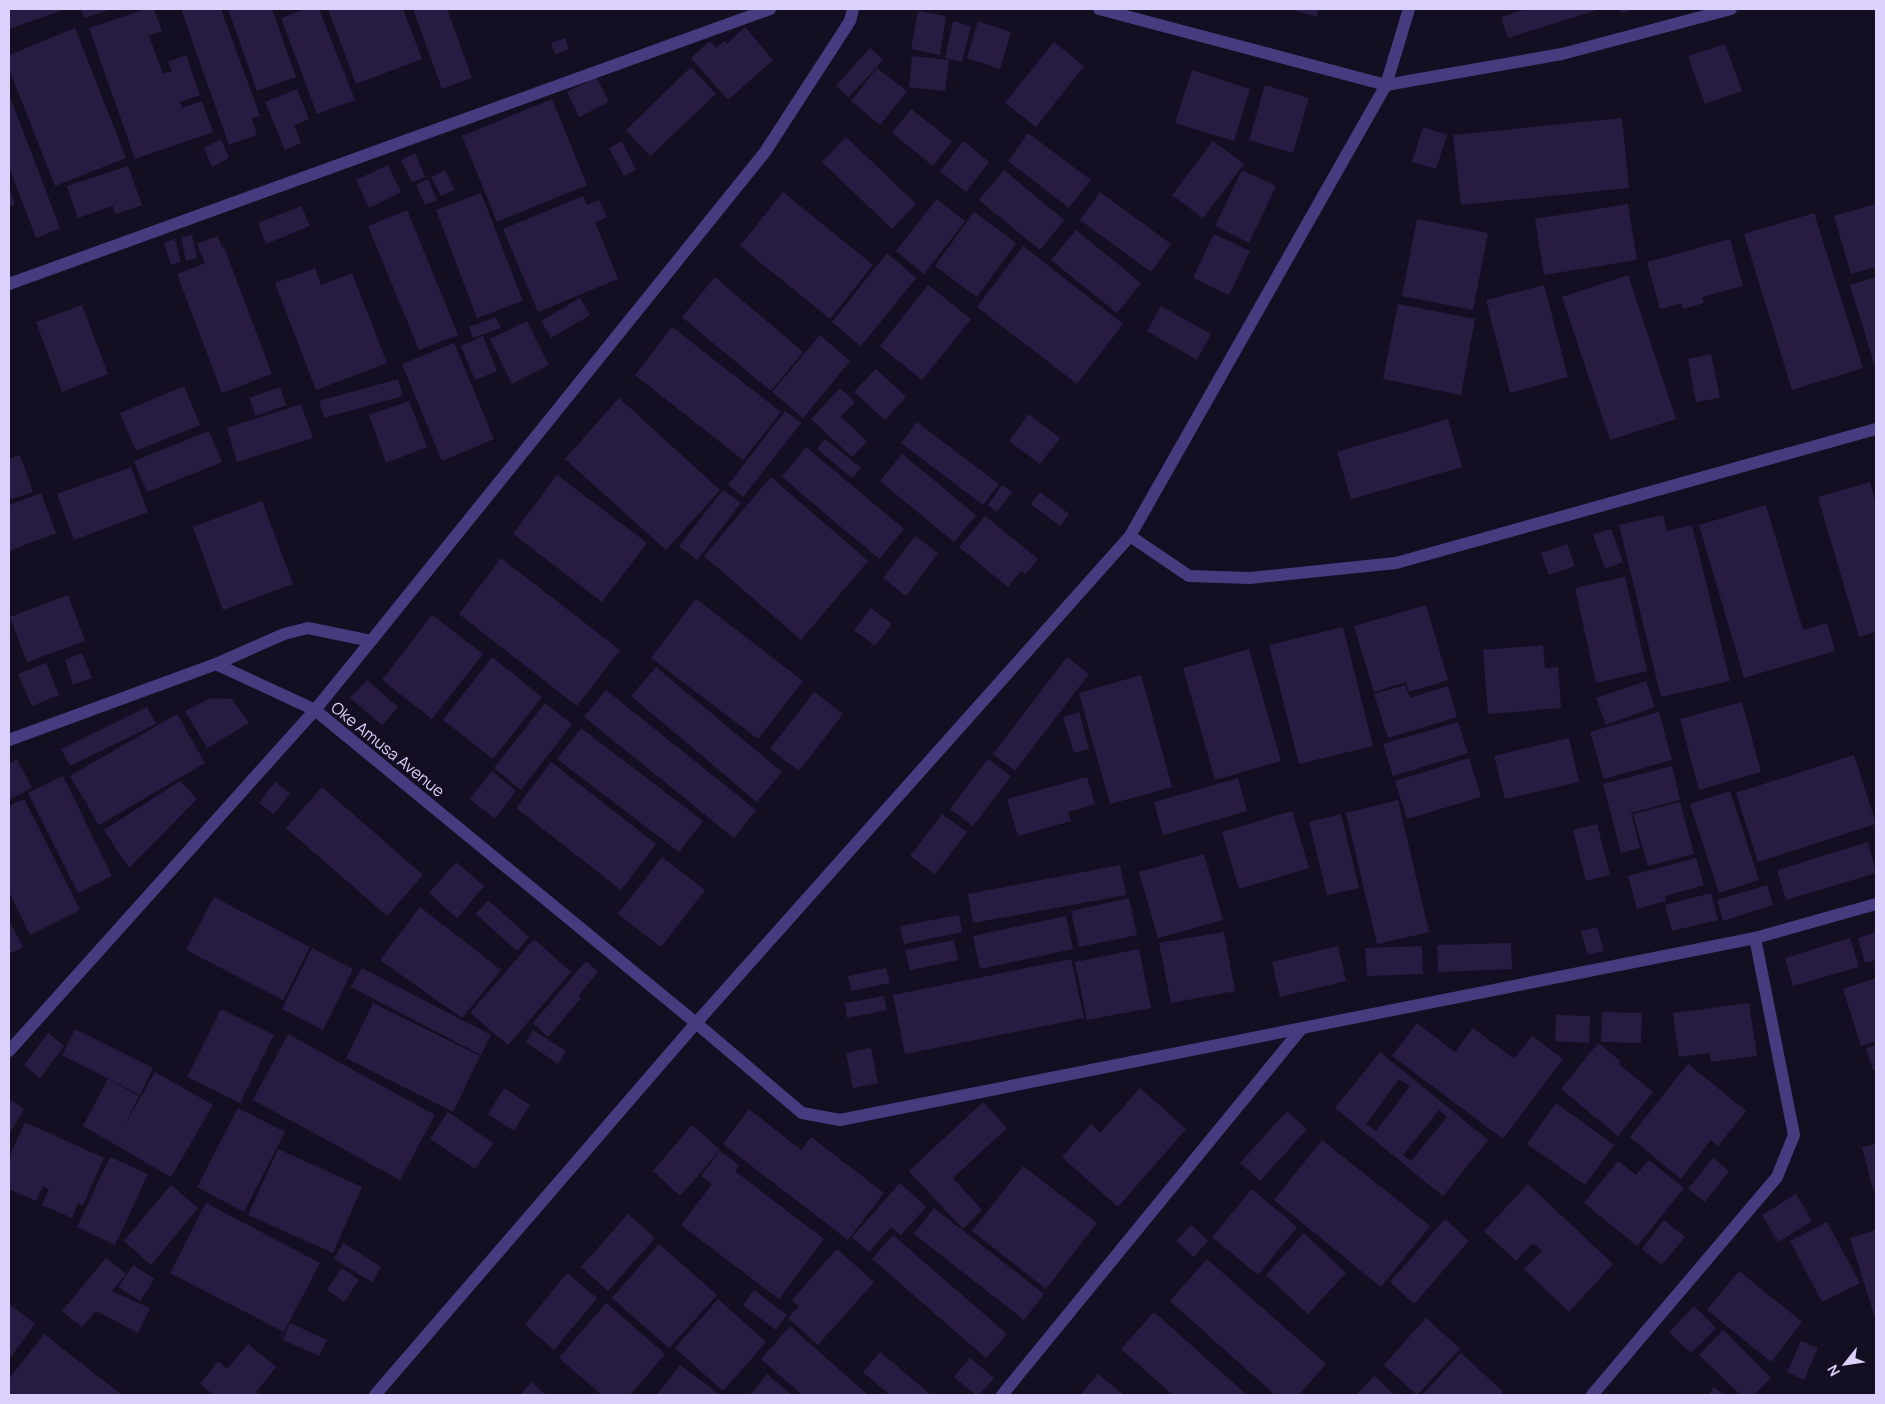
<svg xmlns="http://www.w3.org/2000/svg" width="1885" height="1404" viewBox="0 0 1885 1404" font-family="Manrope,sans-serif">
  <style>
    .building { fill: #281b42; fill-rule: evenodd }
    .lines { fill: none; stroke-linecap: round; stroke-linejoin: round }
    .service { stroke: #473b7f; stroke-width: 12 }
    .minor { stroke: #473b7f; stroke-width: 12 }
    .tertiary { stroke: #473b7f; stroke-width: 12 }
    .labels { text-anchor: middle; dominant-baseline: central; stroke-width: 4.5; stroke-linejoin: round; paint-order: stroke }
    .street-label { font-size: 16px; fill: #dcd1fd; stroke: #140e22 }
  </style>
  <rect width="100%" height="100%" fill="#140e22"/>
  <g class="building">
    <polygon points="9,9 66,9 9,29"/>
    <polygon points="81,9 112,9 84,18"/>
    <polygon points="146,9 154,9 162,31 149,36 163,74 172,71 168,62 186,55 200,95 180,102 182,108 202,101 213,132 135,159 89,28"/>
    <polygon points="181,9 221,9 260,116 252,118 257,135 229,145"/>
    <polygon points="228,9 272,9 296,77 257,91"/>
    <polygon points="305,9 319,9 355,100 317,114 281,18"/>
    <polygon points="328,9 403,9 422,59 356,84"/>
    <polygon points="413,9 447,9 472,78 442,89"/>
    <polygon points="1289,9 1319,9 1317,17"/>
    <polygon points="1527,9 1600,9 1508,38 1501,17"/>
    <polygon points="1619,9 1635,9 1621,13"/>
    <polygon points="918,11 946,16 940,55 911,49"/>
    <polygon points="953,21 971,26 962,62 945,58"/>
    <polygon points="978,21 1011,32 1000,69 967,58"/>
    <polygon points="745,27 773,60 728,100 691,58 710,41 716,48 725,41 727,44"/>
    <polygon points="75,28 126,158 55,186 9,69 9,55"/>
    <polygon points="565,38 569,49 555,54 551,43"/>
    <polygon points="1054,42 1084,66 1036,127 1005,103"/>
    <polygon points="1725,44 1742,91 1705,104 1688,56"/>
    <polygon points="870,48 883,60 849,97 836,86"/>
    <polygon points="912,56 949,60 945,91 909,87"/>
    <polygon points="691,67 716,94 650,156 626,130"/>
    <polygon points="877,68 907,91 880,125 851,101"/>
    <polygon points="1192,70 1250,89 1234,141 1175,123"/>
    <polygon points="596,77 609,102 579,117 567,92"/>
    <polygon points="1265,85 1309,98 1293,153 1249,140"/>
    <polygon points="297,89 309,119 294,125 301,143 285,150 265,102"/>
    <polygon points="9,94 60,228 36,238 9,167"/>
    <polygon points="552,99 587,185 497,222 462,136"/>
    <polygon points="911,109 952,141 933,166 892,133"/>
    <polygon points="1622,118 1629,188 1461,205 1453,135"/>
    <polygon points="1423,127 1447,135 1436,169 1412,162"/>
    <polygon points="1028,133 1091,180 1069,208 1008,161"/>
    <polygon points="846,137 916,204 892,229 822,162"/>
    <polygon points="221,139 229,158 212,167 204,148"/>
    <polygon points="622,141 636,170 624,176 609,148"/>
    <polygon points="964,141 989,162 966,192 940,171"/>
    <polygon points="1213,141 1244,164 1203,218 1172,195"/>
    <polygon points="415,153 425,177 412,182 401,160"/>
    <polygon points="388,165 401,192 369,208 356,180"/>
    <polygon points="128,166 142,205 115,214 113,206 78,218 67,186"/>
    <polygon points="445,170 455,190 441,196 431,177"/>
    <polygon points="1004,170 1064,220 1040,250 979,200"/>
    <polygon points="1242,170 1276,186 1249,243 1215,226"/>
    <polygon points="428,179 437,200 425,205 416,185"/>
    <polygon points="9,189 15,204 9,207"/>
    <polygon points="783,192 873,265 830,319 740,246"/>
    <polygon points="1100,192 1171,244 1151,272 1080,220"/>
    <polygon points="481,193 523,301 477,318 436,210"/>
    <polygon points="583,196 587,205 599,200 607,217 595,222 618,279 538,312 503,229"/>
    <polygon points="937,199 965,221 924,274 896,251"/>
    <polygon points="1628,204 1637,260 1544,275 1535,219"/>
    <polygon points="1876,204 1876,267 1851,274 1834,216"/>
    <polygon points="301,206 310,226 266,244 258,223"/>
    <polygon points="407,210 458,335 419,350 368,226"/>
    <polygon points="974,212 1016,243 977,297 935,266"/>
    <polygon points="1814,213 1863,368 1792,390 1744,234"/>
    <polygon points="1417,219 1488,233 1473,310 1402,296"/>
    <polygon points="1076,230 1141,283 1117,313 1051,260"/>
    <polygon points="1214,234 1250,251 1229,295 1193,278"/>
    <polygon points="192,235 197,258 186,261 181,237"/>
    <polygon points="218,236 222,248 224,247 272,374 222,393 177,274 205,263 197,244"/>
    <polygon points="175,239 181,262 171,265 164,243"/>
    <polygon points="1730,239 1743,286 1702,297 1704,303 1683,309 1681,303 1660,309 1647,262"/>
    <polygon points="1023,246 1123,324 1077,384 977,307"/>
    <polygon points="887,253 916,278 861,346 832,322"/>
    <polygon points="315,268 321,285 352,273 387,363 316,390 275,283"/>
    <polygon points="1628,275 1676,419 1610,440 1562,297"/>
    <polygon points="715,277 803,352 771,391 682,317"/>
    <polygon points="1876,277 1876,370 1850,285"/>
    <polygon points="928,285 971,319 922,380 880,346"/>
    <polygon points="1544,285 1568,377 1510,393 1486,300"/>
    <polygon points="580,298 590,315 551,338 541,321"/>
    <polygon points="1398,304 1475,319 1461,395 1383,379"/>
    <polygon points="82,305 108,374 62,392 36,322"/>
    <polygon points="1161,306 1211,334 1197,360 1147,331"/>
    <polygon points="496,317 501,328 473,338 469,327"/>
    <polygon points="527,321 549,365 512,384 490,339"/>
    <polygon points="672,327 781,412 743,460 635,375"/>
    <polygon points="820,335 850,361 803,418 772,392"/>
    <polygon points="483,336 497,371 475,380 461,346"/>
    <polygon points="454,343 494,439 442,461 402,364"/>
    <polygon points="1711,354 1720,398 1696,402 1688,359"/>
    <polygon points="876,369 906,397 885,420 854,392"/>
    <polygon points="398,379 403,396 324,418 319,401"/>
    <polygon points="184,386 200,425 136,451 120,413"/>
    <polygon points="280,387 286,405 256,416 249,398"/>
    <polygon points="840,388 855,402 841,417 867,441 852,457 811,419"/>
    <polygon points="619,398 720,490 666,550 565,459"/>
    <polygon points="409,401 427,447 386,463 369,415"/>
    <polygon points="301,404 313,438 237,462 227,428"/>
    <polygon points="785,411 801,423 743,497 728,485"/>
    <polygon points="1029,414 1060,438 1040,464 1009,441"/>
    <polygon points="1448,419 1462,467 1351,499 1337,452"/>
    <polygon points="917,422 999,484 983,505 901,443"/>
    <polygon points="209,431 222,462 147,492 134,461"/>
    <polygon points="825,439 861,468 852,478 817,449"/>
    <polygon points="806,447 904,529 879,559 782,477"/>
    <polygon points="902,454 976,515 954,542 880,481"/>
    <polygon points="20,455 33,492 9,500 9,459"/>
    <polygon points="131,467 148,512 74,540 57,494"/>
    <polygon points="557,475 647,543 602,602 513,534"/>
    <polygon points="771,477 868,561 801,640 704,556"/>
    <polygon points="1870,482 1876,505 1876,632 1859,637 1818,497"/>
    <polygon points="1002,485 1012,492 997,512 988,505"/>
    <polygon points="723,490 741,503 697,560 679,546"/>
    <polygon points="1040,492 1069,514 1060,526 1031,504"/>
    <polygon points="41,493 56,533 9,551 9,505"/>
    <polygon points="262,501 293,584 223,610 193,527"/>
    <polygon points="1766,505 1803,630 1827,623 1835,651 1744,678 1699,525"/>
    <polygon points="1663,515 1667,531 1692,525 1730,681 1661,697 1619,525"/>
    <polygon points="985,516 1038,559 1025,574 1021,571 1008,587 959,547"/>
    <polygon points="1611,529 1623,562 1605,569 1593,534"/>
    <polygon points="915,536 938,553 906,596 883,578"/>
    <polygon points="1567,544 1575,566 1549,575 1541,553"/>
    <polygon points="501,558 620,650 577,706 459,614"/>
    <polygon points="1625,577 1647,671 1596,683 1575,588"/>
    <polygon points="68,595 85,641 27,662 10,617"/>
    <polygon points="696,599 803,681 758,739 651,658"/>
    <polygon points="1426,605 1448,680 1409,692 1406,682 1374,692 1354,626"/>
    <polygon points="871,608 892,624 875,646 854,630"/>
    <polygon points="432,615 483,654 432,719 382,680"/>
    <polygon points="1343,627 1373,746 1299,764 1269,645"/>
    <polygon points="1543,645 1545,668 1558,667 1561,708 1488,714 1483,650"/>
    <polygon points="1249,649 1281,761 1215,780 1183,668"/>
    <polygon points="82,653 92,678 73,685 65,660"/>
    <polygon points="492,657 542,697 493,759 443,720"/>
    <polygon points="1067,657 1089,674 1015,771 993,754"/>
    <polygon points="46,663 59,695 32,706 18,674"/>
    <polygon points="656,667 782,772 757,802 631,696"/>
    <polygon points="1141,675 1172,787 1110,804 1079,693"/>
    <polygon points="367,680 398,707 382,725 350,698"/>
    <polygon points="1646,681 1655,707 1606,725 1596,698"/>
    <polygon points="1405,685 1410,698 1448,686 1457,717 1388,738 1374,694"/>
    <polygon points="606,690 756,810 734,838 584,717"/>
    <polygon points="814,692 843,714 799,771 770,749"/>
    <polygon points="211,698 232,699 249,723 207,748 185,711"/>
    <polygon points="1742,702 1761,772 1699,790 1680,719"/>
    <polygon points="545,703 572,724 521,790 494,768"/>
    <polygon points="147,707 156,724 70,766 61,749"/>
    <polygon points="1079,712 1089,749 1074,753 1063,717"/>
    <polygon points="1659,712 1672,760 1604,779 1590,732"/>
    <polygon points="177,714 205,763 99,825 70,776"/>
    <polygon points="1458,722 1468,753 1393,776 1383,744"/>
    <polygon points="581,728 703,821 679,852 557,759"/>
    <polygon points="1569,738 1579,782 1505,799 1494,756"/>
    <polygon points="1854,755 1876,824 1758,862 1736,793"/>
    <polygon points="1469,758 1481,797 1407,819 1395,781"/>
    <polygon points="17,759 32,788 9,800 9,764"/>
    <polygon points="988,759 1011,776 973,826 950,809"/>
    <polygon points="551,762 656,844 621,890 516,808"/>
    <polygon points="1672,766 1680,800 1631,813 1640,848 1621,853 1603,784"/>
    <polygon points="492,771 516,791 495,819 470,799"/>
    <polygon points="63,776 112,876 78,893 28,793"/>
    <polygon points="1087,777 1095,804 1068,812 1071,821 1018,836 1007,799"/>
    <polygon points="1238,778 1247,811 1163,835 1154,802"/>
    <polygon points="180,781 197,799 129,868 104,830"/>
    <polygon points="275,782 290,793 274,814 259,803"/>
    <polygon points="322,787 423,875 387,916 286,828"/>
    <polygon points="1730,791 1759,880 1719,893 1690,804"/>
    <polygon points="24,799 80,910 30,935 9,892 9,806"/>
    <polygon points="1398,800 1429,932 1377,944 1346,813"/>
    <polygon points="1680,802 1694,854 1648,866 1633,814"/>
    <polygon points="1292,811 1309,868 1239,889 1222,832"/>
    <polygon points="942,814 967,832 935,874 910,856"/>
    <polygon points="1341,814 1359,888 1327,895 1309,822"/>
    <polygon points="1597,824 1610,875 1586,881 1573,830"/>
    <polygon points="1868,842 1876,873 1786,900 1777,870"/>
    <polygon points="1204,854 1223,920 1158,938 1139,872"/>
    <polygon points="662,857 705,890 661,947 618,914"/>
    <polygon points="1696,858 1704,885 1665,896 1666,901 1637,909 1628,876"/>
    <polygon points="456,862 484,886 457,918 429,893"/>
    <polygon points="1120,865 1126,895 973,923 968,894"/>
    <polygon points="1767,885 1773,905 1723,921 1717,900"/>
    <polygon points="1711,893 1718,920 1672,931 1665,905"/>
    <polygon points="214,897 310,947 283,1000 186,950"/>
    <polygon points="1129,898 1137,935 1079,947 1071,911"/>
    <polygon points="488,900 529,937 517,951 476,914"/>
    <polygon points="420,907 501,970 462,1018 380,960"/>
    <polygon points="959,915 962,932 904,944 900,926"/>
    <polygon points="1066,916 1073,949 980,969 973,936"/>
    <polygon points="9,920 23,947 9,954"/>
    <polygon points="1597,927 1604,951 1588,955 1581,931"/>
    <polygon points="1224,932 1235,991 1171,1003 1159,943"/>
    <polygon points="1876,932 1876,960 1865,963 1858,938"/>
    <polygon points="1850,938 1859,967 1793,986 1785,958"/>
    <polygon points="534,939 571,972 508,1045 470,1013"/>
    <polygon points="954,940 958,960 910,970 905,950"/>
    <polygon points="1511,943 1512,969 1438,972 1437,945"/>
    <polygon points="1338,946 1346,981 1280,997 1272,962"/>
    <polygon points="1422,946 1423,974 1367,976 1365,948"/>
    <polygon points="312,948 353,969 323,1030 282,1009"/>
    <polygon points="1139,949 1151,1008 1087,1020 1075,962"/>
    <polygon points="1071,959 1084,1018 905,1054 893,995"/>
    <polygon points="586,961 598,972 578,996 581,998 548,1037 533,1023"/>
    <polygon points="362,968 491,1035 481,1055 351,987"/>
    <polygon points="886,968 890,983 851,991 848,976"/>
    <polygon points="1876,978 1876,1041 1861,1046 1843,989"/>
    <polygon points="884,996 887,1010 847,1018 845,1003"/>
    <polygon points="373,1003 480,1056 453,1112 346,1058"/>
    <polygon points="1749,1003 1757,1056 1711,1062 1710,1053 1679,1057 1673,1013"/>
    <polygon points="221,1009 274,1035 240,1103 187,1077"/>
    <polygon points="1602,1012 1642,1013 1641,1043 1601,1042"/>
    <polygon points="1556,1015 1590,1016 1589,1043 1555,1041"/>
    <polygon points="1417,1023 1455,1052 1473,1028 1514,1059 1532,1036 1563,1059 1503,1139 1392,1056"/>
    <polygon points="75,1029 153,1068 140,1095 62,1055"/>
    <polygon points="533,1030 566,1051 558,1064 526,1042"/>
    <polygon points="48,1033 64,1046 40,1078 24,1065"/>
    <polygon points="288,1034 435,1115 400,1180 253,1100"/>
    <polygon points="1598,1043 1620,1061 1619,1064 1653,1092 1618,1136 1561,1089"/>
    <polygon points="1876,1045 1876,1069 1873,1070 1866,1048"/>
    <polygon points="871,1048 878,1083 853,1088 846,1053"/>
    <path d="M 1380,1052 L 1488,1140 L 1443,1196 L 1335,1108 ZM 1399,1079 L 1410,1086 L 1376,1131 L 1366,1124 ZM 1439,1110 L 1447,1117 L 1411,1161 L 1403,1155 Z"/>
    <polygon points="1688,1064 1746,1111 1718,1146 1711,1140 1681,1179 1630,1137"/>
    <polygon points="155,1072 213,1105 171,1177 83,1126 108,1079 139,1096 123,1128"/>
    <polygon points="504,1088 530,1105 514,1131 488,1114"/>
    <polygon points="1140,1088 1186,1129 1118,1207 1062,1157 1091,1124 1100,1133"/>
    <polygon points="9,1099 24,1109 9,1134"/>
    <polygon points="983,1102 1007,1128 953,1178 982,1210 963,1229 909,1171"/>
    <polygon points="1556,1103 1614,1145 1585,1185 1527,1144"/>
    <polygon points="238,1108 285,1132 244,1212 197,1187"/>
    <polygon points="749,1109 801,1150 811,1137 884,1193 848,1240 723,1144"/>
    <polygon points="1287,1111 1307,1129 1260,1181 1240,1163"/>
    <polygon points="448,1112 493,1143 475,1169 430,1139"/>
    <polygon points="25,1122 104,1158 83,1205 78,1203 72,1218 42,1205 49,1189 43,1186 36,1201 9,1189 9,1158"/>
    <polygon points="692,1125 720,1150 680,1196 653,1171"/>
    <polygon points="1322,1140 1430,1226 1381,1287 1274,1200"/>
    <polygon points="1876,1144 1876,1189 1873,1190 1862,1147"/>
    <polygon points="278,1149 362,1187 333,1253 248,1215"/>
    <polygon points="720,1151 739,1165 735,1171 824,1239 779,1299 681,1225 712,1184 701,1176"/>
    <polygon points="110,1157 148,1174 115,1245 77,1227"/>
    <polygon points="1713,1158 1729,1171 1705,1202 1688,1189"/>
    <polygon points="1649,1160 1684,1188 1637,1246 1584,1203 1618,1161 1636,1175"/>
    <polygon points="1023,1166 1097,1223 1046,1289 972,1231"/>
    <polygon points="900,1183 926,1207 901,1235 891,1227 869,1252 852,1237"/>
    <polygon points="1528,1184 1613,1264 1569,1312 1524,1269 1542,1251 1533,1243 1516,1261 1484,1231"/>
    <polygon points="171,1185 198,1208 151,1265 124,1241"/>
    <polygon points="1252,1189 1297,1227 1258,1275 1212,1237"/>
    <polygon points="1796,1194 1812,1221 1778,1242 1762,1215"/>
    <polygon points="206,1203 320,1263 284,1332 170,1273"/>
    <polygon points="934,1208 1044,1294 1024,1320 914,1234"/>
    <polygon points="628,1214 655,1238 608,1291 581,1267"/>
    <polygon points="1445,1219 1469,1241 1414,1304 1390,1282"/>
    <polygon points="1664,1220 1685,1237 1662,1265 1642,1249"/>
    <polygon points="1827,1222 1860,1283 1822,1302 1790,1241"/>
    <polygon points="1191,1225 1208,1241 1194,1257 1176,1241"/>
    <polygon points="1876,1230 1876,1321 1850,1238"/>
    <polygon points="1304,1233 1346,1273 1308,1314 1266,1275"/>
    <polygon points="893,1235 1007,1334 986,1358 872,1259"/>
    <polygon points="343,1243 381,1267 372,1282 334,1259"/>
    <polygon points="659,1244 717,1295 669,1348 612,1298"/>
    <polygon points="837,1249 874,1282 818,1345 788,1318 799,1306 792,1300"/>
    <polygon points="106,1258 126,1274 112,1291 150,1308 138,1333 96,1311 82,1327 62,1311"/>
    <polygon points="1207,1259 1326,1364 1299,1395 1275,1395 1170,1301"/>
    <polygon points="133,1265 154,1279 140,1301 119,1287"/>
    <polygon points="342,1268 359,1280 344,1302 327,1290"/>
    <polygon points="1739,1271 1802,1322 1771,1362 1707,1310"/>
    <polygon points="567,1273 597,1298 554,1350 525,1325"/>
    <polygon points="754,1290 787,1315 776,1330 743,1305"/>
    <polygon points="718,1299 766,1342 723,1391 675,1348"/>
    <polygon points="606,1303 665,1354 630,1395 602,1395 559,1358"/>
    <polygon points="9,1304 35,1324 9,1359"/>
    <polygon points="1694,1306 1716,1328 1691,1353 1669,1332"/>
    <polygon points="1154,1312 1247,1395 1173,1395 1121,1349"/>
    <polygon points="1426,1318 1460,1349 1417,1395 1384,1365"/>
    <polygon points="290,1323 327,1340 319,1356 283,1340"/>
    <polygon points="790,1326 868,1395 802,1395 761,1359"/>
    <polygon points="1723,1330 1771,1377 1754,1395 1741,1395 1699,1355"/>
    <polygon points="44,1334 122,1395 9,1395 9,1379"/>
    <polygon points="1801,1341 1818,1348 1804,1380 1787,1372"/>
    <polygon points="248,1344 276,1367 256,1392 260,1395 214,1395 200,1384 218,1361 227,1369"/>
    <polygon points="880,1352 931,1395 890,1395 863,1372"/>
    <polygon points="1461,1353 1503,1392 1500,1395 1422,1395"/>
    <polygon points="970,1358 994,1378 979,1395 976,1395 954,1377"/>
    <polygon points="680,1365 720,1395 657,1395"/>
    <polygon points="767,1374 792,1395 750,1395"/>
    <polygon points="1098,1374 1124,1395 1080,1395"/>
    <polygon points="1374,1376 1395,1395 1356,1395"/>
    <polygon points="531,1382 546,1395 520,1395"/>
    <polygon points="1714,1387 1724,1395 1708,1395"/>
  </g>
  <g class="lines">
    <polyline class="service" points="216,664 284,634 308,628 371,641"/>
    <g class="minor">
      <polyline points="1099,9 1386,85 1562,54 1731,9"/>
      <polyline points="9,284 770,9"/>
      <polyline points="1130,536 1189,576 1250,578 1396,563 1876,429"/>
      <polyline points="9,740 216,664 315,710 696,1023 802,1113 840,1120 1755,938 1876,904"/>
      <polyline points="9,1051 315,710 371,641 765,152 850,21 853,9"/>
      <polyline points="1002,1395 1302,1028"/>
      <polyline points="1592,1395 1777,1177 1794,1135 1755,938"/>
    </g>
    <polyline class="tertiary" points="375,1395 696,1023 1130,536 1386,85 1409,9"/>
  </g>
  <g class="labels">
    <g class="street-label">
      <text transform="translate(388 749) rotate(39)">Oke Amusa Avenue</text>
    </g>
  </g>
  <rect width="1885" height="1404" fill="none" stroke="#dcd1fd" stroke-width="20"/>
  <g transform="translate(1845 1364) rotate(240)" stroke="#140e22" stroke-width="4" paint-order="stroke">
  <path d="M0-4L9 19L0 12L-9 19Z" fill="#dcd1fd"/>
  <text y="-8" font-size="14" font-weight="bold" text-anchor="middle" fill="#dcd1fd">N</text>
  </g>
</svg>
